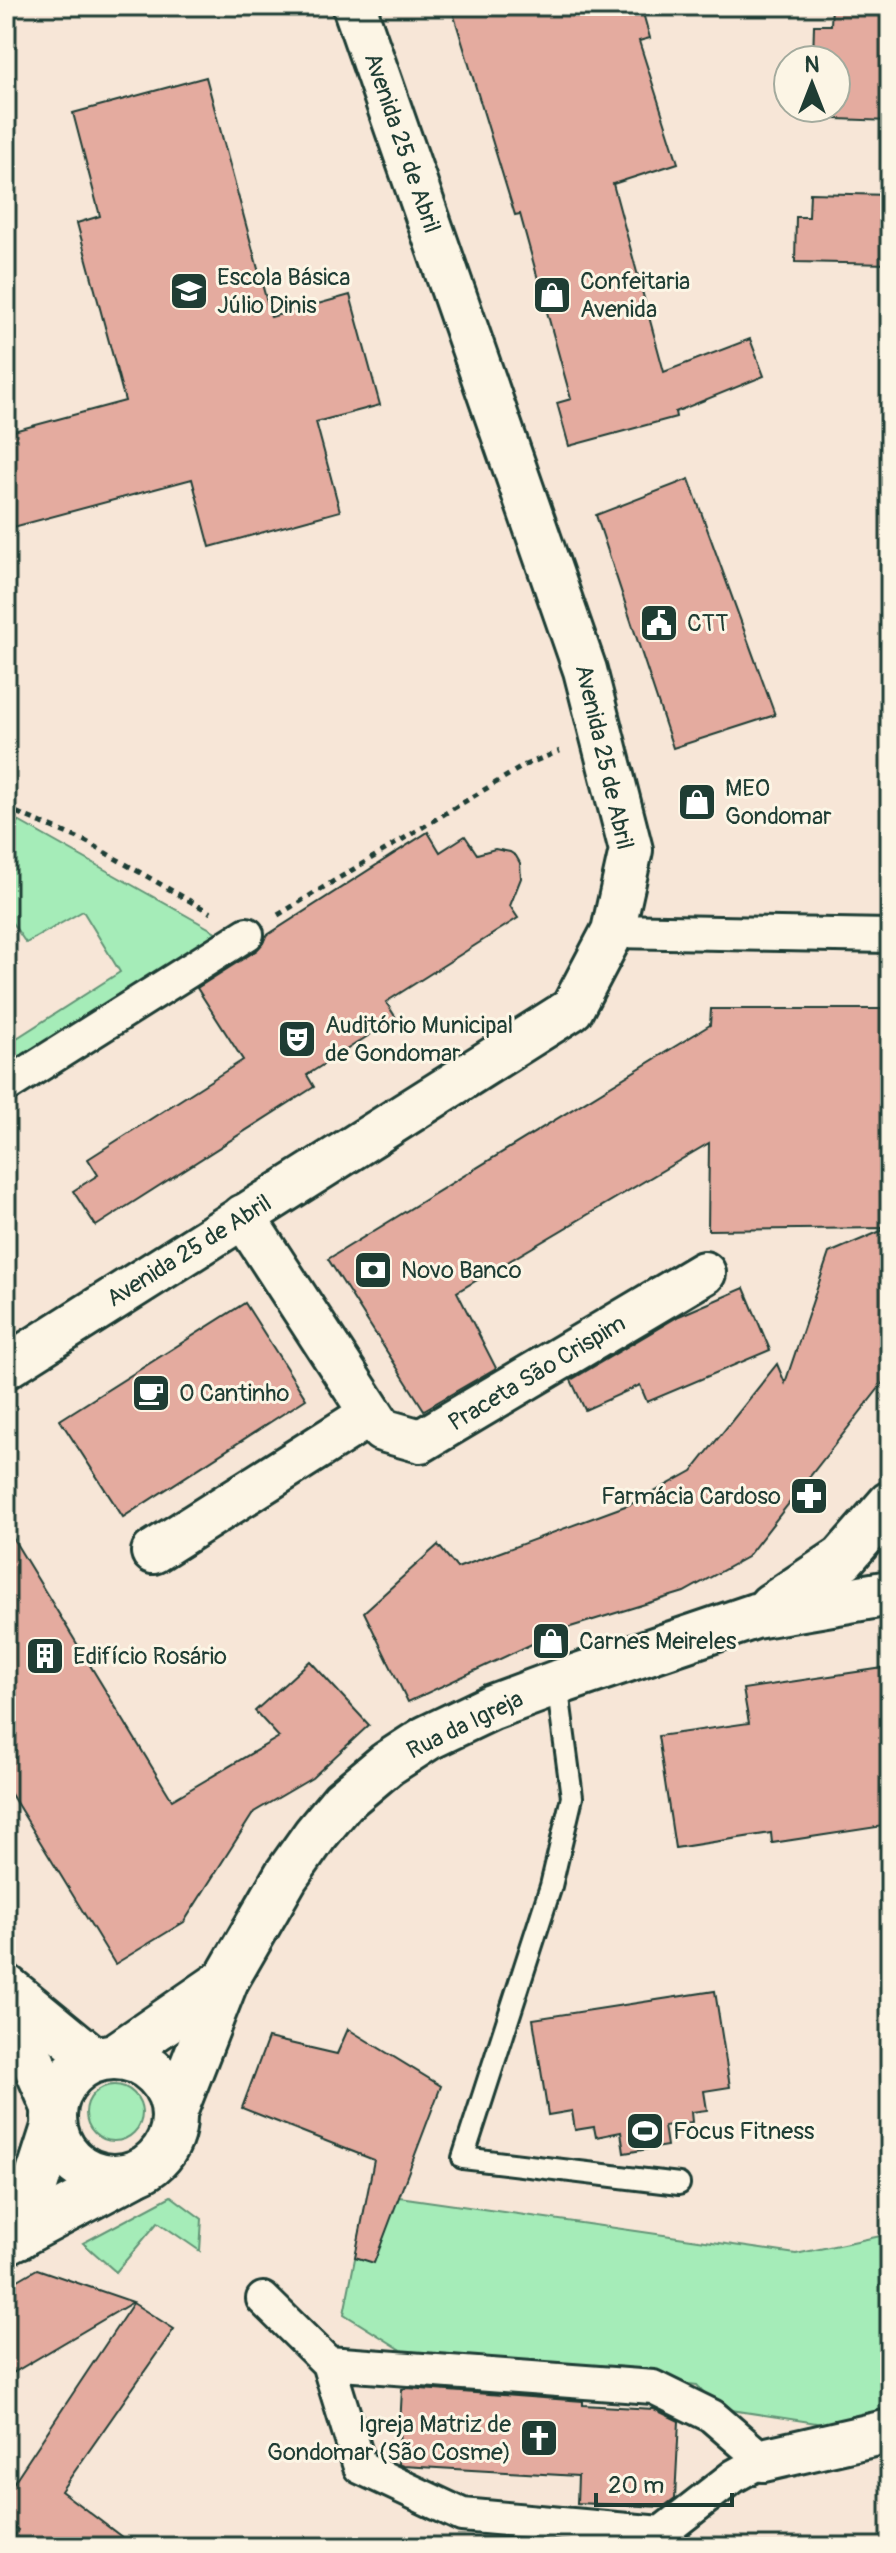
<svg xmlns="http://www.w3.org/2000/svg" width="896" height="2553" viewBox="0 0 896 2553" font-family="Pangolin,sans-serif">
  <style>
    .green { fill: #a5ecb8; stroke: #629476; stroke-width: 2 }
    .building { fill: #e4ab9f; stroke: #1f3d34; stroke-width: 2 }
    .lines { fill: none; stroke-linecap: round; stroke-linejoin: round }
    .service-casing { stroke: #1f3d34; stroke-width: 26 }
    .pedestrian-casing { stroke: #1f3d34; stroke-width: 38 }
    .minor-casing { stroke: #1f3d34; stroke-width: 48 }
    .secondary-casing { stroke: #1f3d34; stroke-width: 50 }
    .path { stroke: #1f3d34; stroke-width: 5; stroke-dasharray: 6 6; stroke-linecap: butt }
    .service { stroke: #fcf5e5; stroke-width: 20 }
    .pedestrian { stroke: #fcf5e5; stroke-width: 32 }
    .minor { stroke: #fcf5e5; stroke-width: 42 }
    .secondary { stroke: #fcf5e5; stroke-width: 44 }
    .labels { text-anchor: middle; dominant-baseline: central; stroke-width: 6; stroke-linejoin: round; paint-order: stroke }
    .street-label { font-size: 24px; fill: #1f3d34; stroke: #fcf5e5 }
    .poi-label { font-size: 24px; fill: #1f3d34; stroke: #fcf5e5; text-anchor: start }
  </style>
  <rect width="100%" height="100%" fill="#f7e6d7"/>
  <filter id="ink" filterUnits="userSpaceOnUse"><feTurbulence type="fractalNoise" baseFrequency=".0125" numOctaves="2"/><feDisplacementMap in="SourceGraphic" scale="16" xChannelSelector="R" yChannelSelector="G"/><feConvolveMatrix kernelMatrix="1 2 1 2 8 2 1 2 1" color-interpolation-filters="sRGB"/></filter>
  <g filter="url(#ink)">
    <g class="green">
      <polygon points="13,818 221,935 6,1072 6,1045 120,972 83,911 26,943 6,914 6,823"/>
      <circle cx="114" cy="2113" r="28"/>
      <polygon points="171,2196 202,2219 200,2251 158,2222 116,2272 83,2243"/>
      <polygon points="399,2197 796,2254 890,2234 890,2409 823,2424 718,2408 697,2385 455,2356 408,2354 344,2314 366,2203"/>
    </g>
    <g class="building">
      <polygon points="451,6 641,6 650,38 639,41 678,163 613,184 664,372 750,339 764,376 675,412 676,417 569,446 557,403 571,399 520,214 515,215"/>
      <polygon points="832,6 890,6 890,121 810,118 810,108 836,108 836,60 813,60 814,25 831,25"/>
      <polygon points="206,77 271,317 350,295 380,405 316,422 340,511 210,547 192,479 6,529 6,433 125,401 77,223 100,216 73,113"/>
      <polygon points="810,193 890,195 890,264 795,262 796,217 809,217"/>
      <polygon points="689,479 775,715 673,748 596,515"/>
      <polygon points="428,832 440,852 465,836 477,854 495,849 510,852 516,856 520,863 521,878 510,906 518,918 386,1002 396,1018 307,1075 314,1087 96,1226 73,1191 98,1175 88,1159 243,1060 197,988 257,950 263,943 266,936"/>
      <polygon points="711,1009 890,1009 890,1374 747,1557 684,1592 564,1629 408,1702 364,1612 438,1545 457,1568 636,1502 692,1471 777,1364 785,1383 829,1253 888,1228 708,1230 709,1143 457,1292 496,1368 424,1410 328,1259 710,1025"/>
      <polygon points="744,1288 770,1350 647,1402 640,1385 585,1410 571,1380 679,1316"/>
      <polygon points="245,1303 306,1399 123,1517 60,1420"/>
      <polygon points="6,1527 172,1800 279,1737 255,1711 310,1661 369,1725 312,1778 254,1812 184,1922 115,1964 6,1786"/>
      <polygon points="890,1667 890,1825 772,1843 771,1833 675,1848 658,1736 749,1723 743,1689"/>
      <polygon points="715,1991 730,2087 704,2091 707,2110 691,2112 692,2122 664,2126 667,2146 624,2153 621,2132 596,2137 594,2127 575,2130 572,2111 548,2115 533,2019"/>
      <polygon points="348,2029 441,2086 374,2263 355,2257 374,2160 242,2108 268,2038 337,2054"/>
      <polygon points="37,2269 133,2302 6,2377 6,2287"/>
      <polygon points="133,2303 174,2329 61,2491 135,2547 8,2547 18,2530 6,2521 6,2494"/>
      <polygon points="407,2388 583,2401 583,2405 654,2409 679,2421 675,2498 663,2507 577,2503 578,2476 403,2466 398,2464 402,2389"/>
    </g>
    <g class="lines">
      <g class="service-casing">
        <polyline id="service" points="557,1683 572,1797 551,1886 463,2158 679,2184"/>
      </g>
      <g class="pedestrian-casing">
        <g id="pedestrian">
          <polyline points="613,931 890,936"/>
          <polyline points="6,1086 247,934"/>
          <polyline points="263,2299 328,2363 360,2467 462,2515 661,2533 734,2476 763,2460 712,2416 653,2387 328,2363"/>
        </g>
      </g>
      <g class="minor-casing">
        <g id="minor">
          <polyline points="243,1216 382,1430 421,1441 704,1273"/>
          <polyline points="6,1367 572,1009 613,931 631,850 585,670 354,6"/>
          <polyline points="153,1552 371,1414"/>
          <polyline points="6,1986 96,2060"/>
          <polyline points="6,1998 54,2110"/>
          <polyline points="763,2460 890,2431"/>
        </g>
      </g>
      <g class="secondary-casing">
        <g id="secondary">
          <polyline points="771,1606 843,1558 890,1504"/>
          <polyline points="114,2057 226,1980"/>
          <circle cx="114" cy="2117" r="60"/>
          <polyline points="174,2113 226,1980 286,1876 315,1835 343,1801 387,1764 427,1738 492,1707 557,1683 755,1616 890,1593"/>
          <polyline points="19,2236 54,2127"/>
          <polyline points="6,2242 132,2175"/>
        </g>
      </g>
      <g class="path">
        <polyline points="6,808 85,841 211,913"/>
        <polyline points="278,915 525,765 560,751"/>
      </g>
      <use href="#service" class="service"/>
      <use href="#pedestrian" class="pedestrian"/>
      <use href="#minor" class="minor"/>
      <use href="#secondary" class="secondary"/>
    </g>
  </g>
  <defs>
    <g id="school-square" transform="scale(2)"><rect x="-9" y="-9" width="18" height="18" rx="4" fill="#1f3d34" stroke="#fcf5e5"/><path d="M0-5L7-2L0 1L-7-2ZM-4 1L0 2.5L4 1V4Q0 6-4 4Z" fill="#fff"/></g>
    <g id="shop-square" transform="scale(2)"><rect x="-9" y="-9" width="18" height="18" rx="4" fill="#1f3d34" stroke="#fcf5e5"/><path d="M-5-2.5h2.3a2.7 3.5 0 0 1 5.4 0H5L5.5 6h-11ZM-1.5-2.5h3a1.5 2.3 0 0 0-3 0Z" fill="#fff"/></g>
    <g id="civic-square" transform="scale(2)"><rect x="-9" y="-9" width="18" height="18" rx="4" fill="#1f3d34" stroke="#fcf5e5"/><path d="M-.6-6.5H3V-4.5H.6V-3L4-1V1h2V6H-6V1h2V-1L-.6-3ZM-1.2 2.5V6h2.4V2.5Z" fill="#fff"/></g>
    <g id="theatre-square" transform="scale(2)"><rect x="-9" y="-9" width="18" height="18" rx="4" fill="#1f3d34" stroke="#fcf5e5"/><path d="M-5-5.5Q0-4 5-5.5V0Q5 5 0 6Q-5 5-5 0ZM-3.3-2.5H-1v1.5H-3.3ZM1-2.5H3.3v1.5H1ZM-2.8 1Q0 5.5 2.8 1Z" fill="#fff"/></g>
    <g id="bank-square" transform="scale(2)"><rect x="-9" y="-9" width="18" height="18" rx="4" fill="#1f3d34" stroke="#fcf5e5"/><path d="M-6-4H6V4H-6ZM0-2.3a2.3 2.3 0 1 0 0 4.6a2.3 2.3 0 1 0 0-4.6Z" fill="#fff"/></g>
    <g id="cafe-square" transform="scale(2)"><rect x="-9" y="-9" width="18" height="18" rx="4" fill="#1f3d34" stroke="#fcf5e5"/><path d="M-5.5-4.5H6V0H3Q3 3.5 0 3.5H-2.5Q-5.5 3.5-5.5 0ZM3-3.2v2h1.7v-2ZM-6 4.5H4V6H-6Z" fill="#fff"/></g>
    <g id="pharmacy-square" transform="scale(2)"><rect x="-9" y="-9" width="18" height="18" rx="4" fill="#1f3d34" stroke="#fcf5e5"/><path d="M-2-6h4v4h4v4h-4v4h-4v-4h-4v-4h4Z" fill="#fff"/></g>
    <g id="building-square" transform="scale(2)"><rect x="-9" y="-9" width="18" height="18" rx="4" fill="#1f3d34" stroke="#fcf5e5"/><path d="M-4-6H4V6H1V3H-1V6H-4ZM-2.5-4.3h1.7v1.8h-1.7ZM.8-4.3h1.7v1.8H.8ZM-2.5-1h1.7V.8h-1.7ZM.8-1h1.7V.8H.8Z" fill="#fff"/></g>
    <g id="stadium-square" transform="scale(2)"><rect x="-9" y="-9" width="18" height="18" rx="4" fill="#1f3d34" stroke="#fcf5e5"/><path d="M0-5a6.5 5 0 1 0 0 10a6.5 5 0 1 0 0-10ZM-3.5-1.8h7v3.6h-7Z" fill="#fff"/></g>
    <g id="church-square" transform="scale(2)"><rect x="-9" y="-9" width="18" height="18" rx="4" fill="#1f3d34" stroke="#fcf5e5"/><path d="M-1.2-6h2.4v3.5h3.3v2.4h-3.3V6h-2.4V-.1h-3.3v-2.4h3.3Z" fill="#fff"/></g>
  </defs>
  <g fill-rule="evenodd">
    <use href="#school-square" x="189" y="291"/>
    <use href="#shop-square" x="552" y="295"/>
    <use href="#civic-square" x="659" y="623"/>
    <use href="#shop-square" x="697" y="802"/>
    <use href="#theatre-square" x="297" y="1039"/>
    <use href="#bank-square" x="373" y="1270"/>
    <use href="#cafe-square" x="151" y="1393"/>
    <use href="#pharmacy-square" x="809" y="1496"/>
    <use href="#shop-square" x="551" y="1641"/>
    <use href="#building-square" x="45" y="1656"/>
    <use href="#stadium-square" x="645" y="2131"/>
    <use href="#church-square" x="539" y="2438"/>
  </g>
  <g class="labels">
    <g class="street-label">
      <text transform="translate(402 143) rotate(71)">Avenida 25 de Abril</text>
      <text transform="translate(604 757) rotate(77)">Avenida 25 de Abril</text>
      <text transform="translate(189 1251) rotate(-32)">Avenida 25 de Abril</text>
      <text transform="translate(537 1373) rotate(-31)">Praceta São Crispim</text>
      <text transform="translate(465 1725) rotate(-26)">Rua da Igreja</text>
    </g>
    <g class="poi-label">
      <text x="217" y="277">Escola Básica<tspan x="217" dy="28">Júlio Dinis</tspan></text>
      <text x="580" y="281">Confeitaria<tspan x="580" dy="28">Avenida</tspan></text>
      <text x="687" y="623">CTT</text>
      <text x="725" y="788">MEO<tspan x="725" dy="28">Gondomar</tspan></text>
      <text x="325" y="1025">Auditório Municipal<tspan x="325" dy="28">de Gondomar</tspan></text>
      <text x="401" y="1270">Novo Banco</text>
      <text x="179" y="1393">O Cantinho</text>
      <text x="781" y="1496" text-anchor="end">Farmácia Cardoso</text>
      <text x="579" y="1641">Carnes Meireles</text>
      <text x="73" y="1656">Edifício Rosário</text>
      <text x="673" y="2131">Focus Fitness</text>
      <text x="511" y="2424" text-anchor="end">Igreja Matriz de<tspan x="511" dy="28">Gondomar (São Cosme)</tspan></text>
    </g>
  </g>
  <rect width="896" height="2553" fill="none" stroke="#fcf5e5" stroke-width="32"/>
  <rect x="16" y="16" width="864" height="2521" fill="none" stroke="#1f3d34" stroke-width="3" filter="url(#ink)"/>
  <g transform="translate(812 84)"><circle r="38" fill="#fcf5e5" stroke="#a4ab9e" stroke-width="2"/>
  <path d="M0-6L14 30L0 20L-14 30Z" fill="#1f3d34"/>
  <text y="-12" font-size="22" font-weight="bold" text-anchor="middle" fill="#1f3d34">N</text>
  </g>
  <path d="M596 2493v12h136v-12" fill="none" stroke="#1f3d34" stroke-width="4"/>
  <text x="608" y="2493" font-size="24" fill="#1f3d34" stroke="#fcf5e5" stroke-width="6" paint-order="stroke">20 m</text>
</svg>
